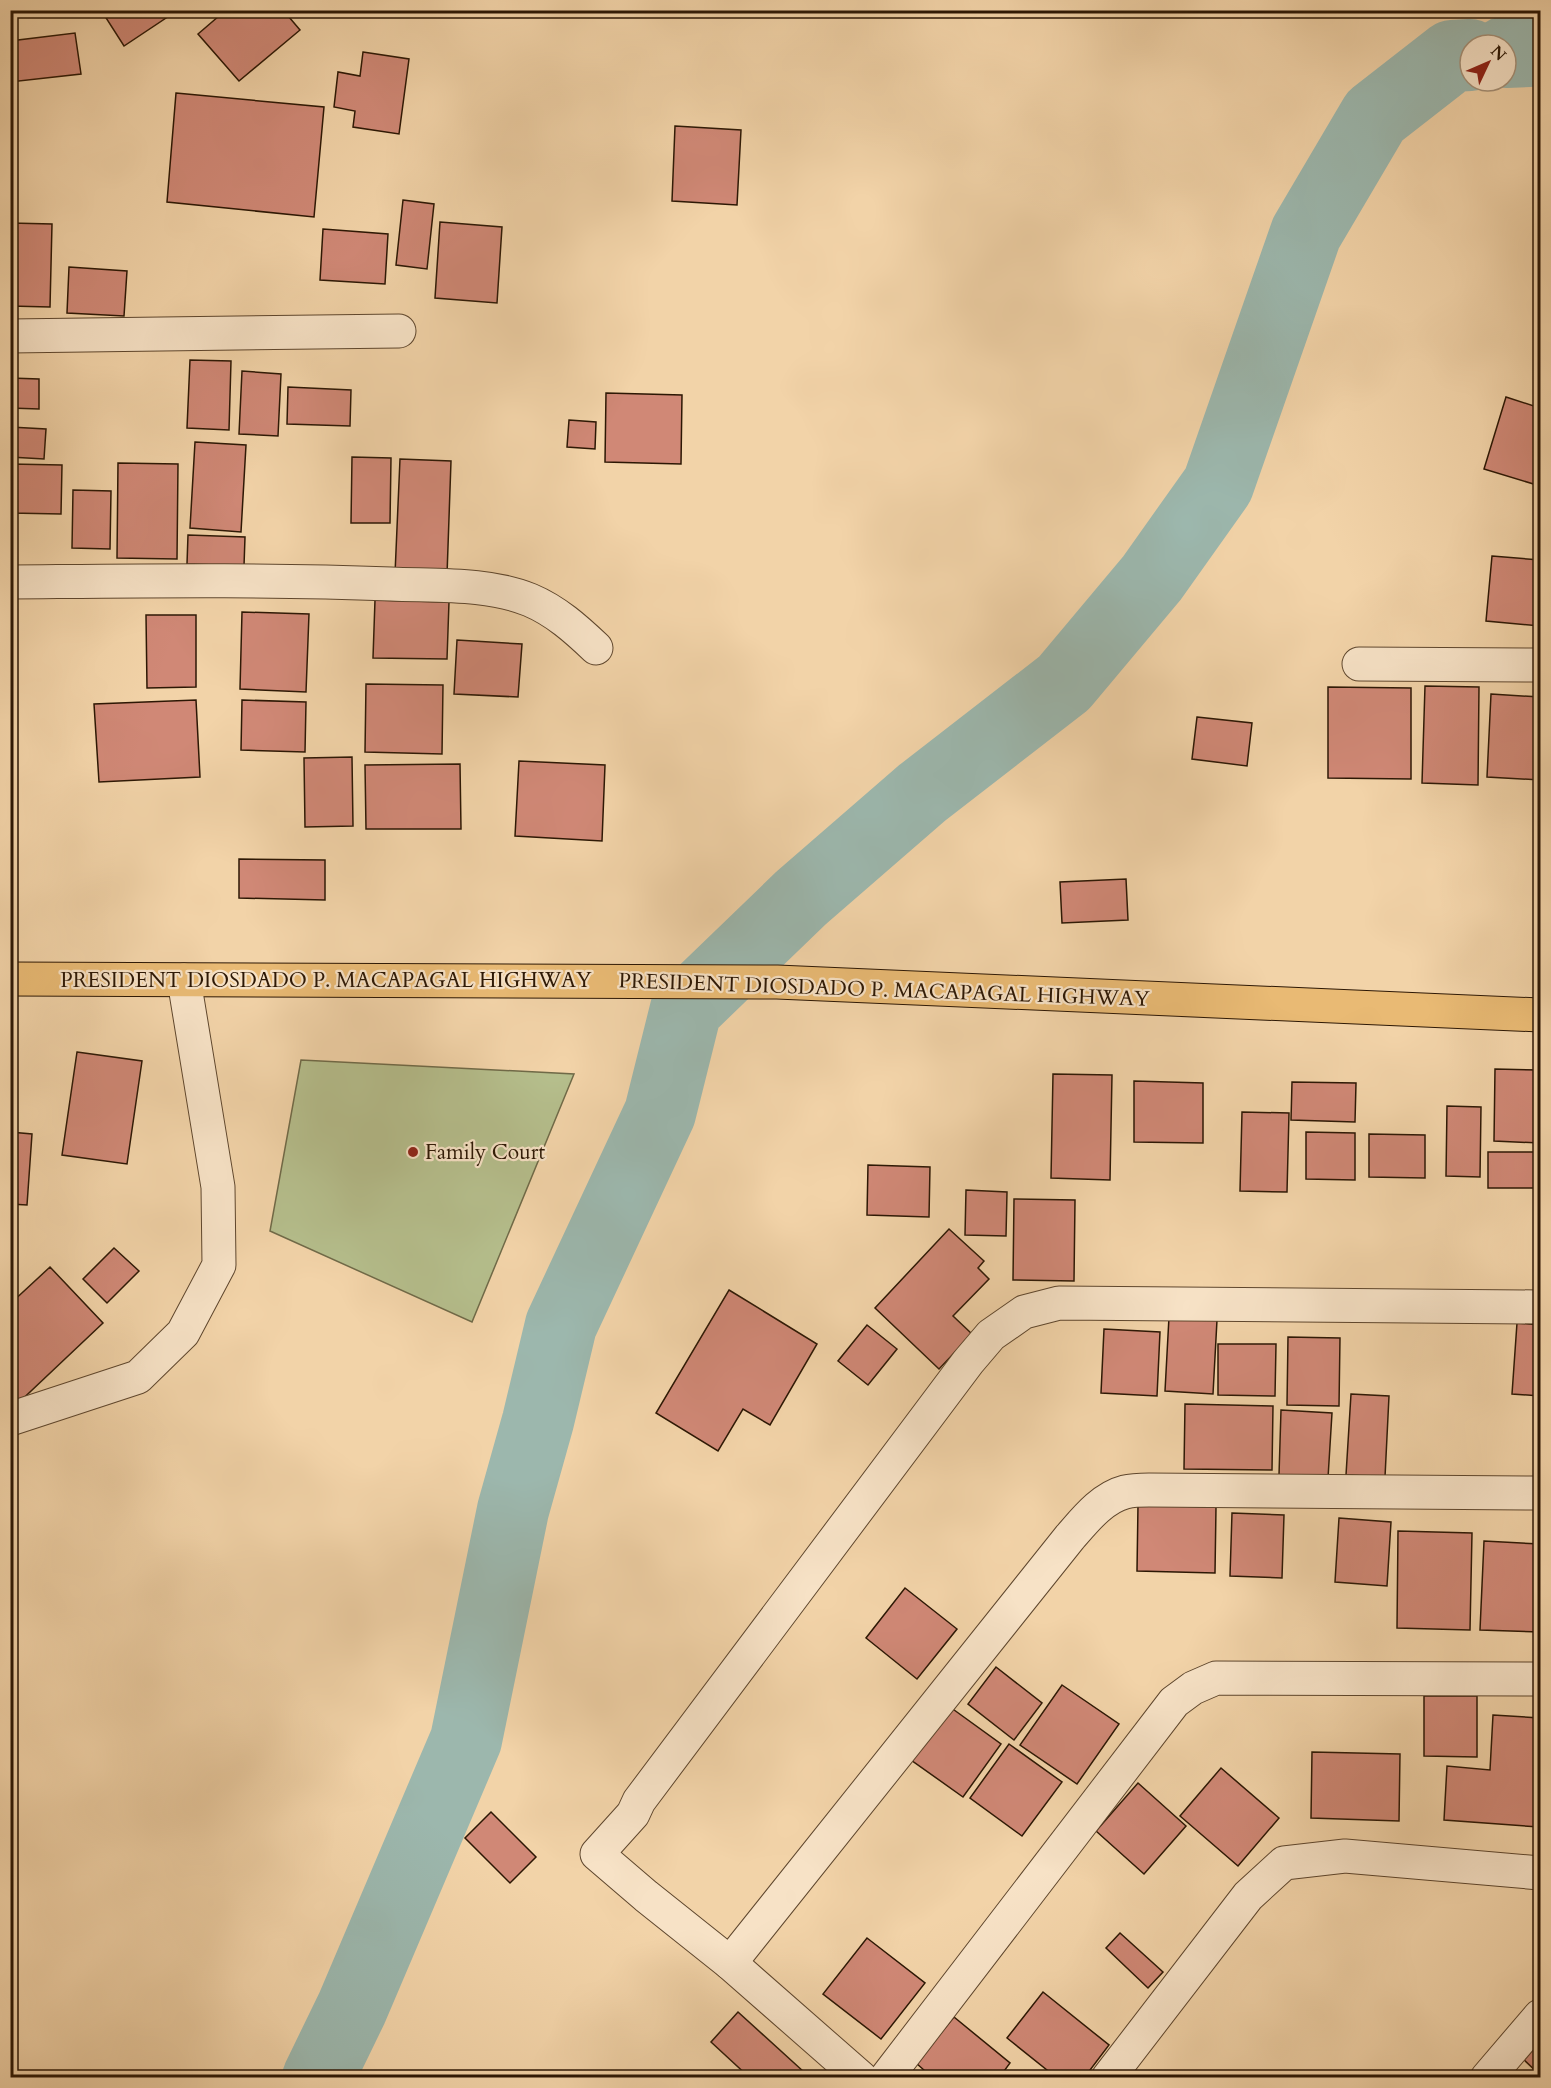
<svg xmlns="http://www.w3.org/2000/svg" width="1551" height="2088" viewBox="0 0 1551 2088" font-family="Cardo,serif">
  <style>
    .green { fill: #b5be8c; stroke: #706a48; stroke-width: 1.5 }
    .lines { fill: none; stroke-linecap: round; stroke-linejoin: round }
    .river { stroke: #9cb7ad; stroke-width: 72 }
    .building { fill: #d08876; stroke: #2c1704; stroke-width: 1.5 }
    .minor-casing { stroke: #5e462d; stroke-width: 35 }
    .trunk-casing { stroke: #2c1704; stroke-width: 35 }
    .minor { stroke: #f7e2c6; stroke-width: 33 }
    .trunk { stroke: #e9ba74; stroke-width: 33 }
    .poi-dot { fill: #8f2418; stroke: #f7e2c6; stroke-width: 2 }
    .labels { text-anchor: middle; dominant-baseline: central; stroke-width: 4.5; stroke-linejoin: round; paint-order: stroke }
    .street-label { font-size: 21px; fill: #2c1704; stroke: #f7e2c6 }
    .poi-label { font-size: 21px; fill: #2c1704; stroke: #f7e2c6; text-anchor: start }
  </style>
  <rect width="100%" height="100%" fill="#f2d3a8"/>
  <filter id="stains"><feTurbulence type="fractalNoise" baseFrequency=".00333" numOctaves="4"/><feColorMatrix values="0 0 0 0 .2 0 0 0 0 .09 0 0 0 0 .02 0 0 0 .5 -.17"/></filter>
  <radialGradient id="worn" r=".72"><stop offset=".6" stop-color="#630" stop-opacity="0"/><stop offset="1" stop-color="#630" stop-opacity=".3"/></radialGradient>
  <polygon class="green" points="301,1060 574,1074 472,1322 270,1231"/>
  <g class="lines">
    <g class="river">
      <polyline points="1506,52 1529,51 1540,30"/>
      <polyline points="318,2078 352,2008 466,1740 513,1510 538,1421 561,1325 660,1113 686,1009 801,898 922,793 1064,683 1152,578 1218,485 1306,233 1375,116 1452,56 1470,55"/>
    </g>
  </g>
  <g class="building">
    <polygon points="101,10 178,10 124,46"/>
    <polygon points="226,10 283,10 300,30 239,81 198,34"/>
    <polygon points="75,33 81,74 10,82 10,41"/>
    <polygon points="363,52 409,59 399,134 353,127 355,111 334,107 338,72 360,76"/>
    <polygon points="176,93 324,107 314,217 167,202"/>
    <polygon points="675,126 741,130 737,205 672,201"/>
    <polygon points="403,200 434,204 427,269 396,265"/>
    <polygon points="440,222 502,227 497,303 435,298"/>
    <polygon points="10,223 52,224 50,307 10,306"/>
    <polygon points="323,229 388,234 385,284 320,280"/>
    <polygon points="69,267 127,271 124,316 67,313"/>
    <polygon points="190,360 231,361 229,430 187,428"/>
    <polygon points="242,371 281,374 278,436 239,434"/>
    <polygon points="10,378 39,379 39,409 10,408"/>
    <polygon points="288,387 351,390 350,426 287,424"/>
    <polygon points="606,393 682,395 681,464 605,462"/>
    <polygon points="1506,397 1540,408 1540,486 1484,469"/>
    <polygon points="569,420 596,422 595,449 567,447"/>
    <polygon points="10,427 46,429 44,459 10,457"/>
    <polygon points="195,442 246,445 241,532 190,528"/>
    <polygon points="352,457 391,458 390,523 351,523"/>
    <polygon points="400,459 451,461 447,575 395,574"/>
    <polygon points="118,463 178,464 177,559 117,558"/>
    <polygon points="10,464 62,465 61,514 10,513"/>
    <polygon points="73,490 111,491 110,549 72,548"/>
    <polygon points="188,535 245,537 244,566 187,564"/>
    <polygon points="1492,556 1540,560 1540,626 1486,621"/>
    <polygon points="375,600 449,602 447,659 373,658"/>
    <polygon points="10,609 11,609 12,684 10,684"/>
    <polygon points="242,612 309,614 306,692 240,689"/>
    <polygon points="146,615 196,615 196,687 147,688"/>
    <polygon points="457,640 522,644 518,697 454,694"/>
    <polygon points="366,684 443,685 442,754 365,752"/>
    <polygon points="1425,686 1479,687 1478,785 1422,783"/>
    <polygon points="1328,687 1411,688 1411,779 1328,778"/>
    <polygon points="1491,694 1540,697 1540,780 1487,777"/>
    <polygon points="196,700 200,777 99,782 94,704"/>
    <polygon points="242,700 306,702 305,752 241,750"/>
    <polygon points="1197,717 1252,723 1247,766 1192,759"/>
    <polygon points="352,757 353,826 305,827 304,758"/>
    <polygon points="519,761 605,765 602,841 515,836"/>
    <polygon points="460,764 461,829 366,829 365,765"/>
    <polygon points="239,859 325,860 325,900 239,898"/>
    <polygon points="1126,879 1128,920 1062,923 1060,882"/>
    <polygon points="77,1052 142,1061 127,1164 62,1155"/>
    <polygon points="1495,1069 1540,1070 1540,1143 1494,1141"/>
    <polygon points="1053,1074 1112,1075 1110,1180 1051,1178"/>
    <polygon points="1134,1081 1203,1083 1203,1143 1134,1142"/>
    <polygon points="1292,1082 1356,1083 1355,1122 1291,1120"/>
    <polygon points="1447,1106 1481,1107 1480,1177 1446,1176"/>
    <polygon points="1242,1112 1289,1113 1287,1192 1240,1191"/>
    <polygon points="10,1132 32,1134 27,1205 10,1204"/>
    <polygon points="1306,1132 1355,1133 1355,1180 1306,1179"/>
    <polygon points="1369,1134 1425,1135 1425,1178 1369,1177"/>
    <polygon points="1488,1152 1539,1152 1538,1188 1488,1188"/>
    <polygon points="868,1165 930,1167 929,1217 867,1215"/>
    <polygon points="966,1190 1007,1192 1006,1236 965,1235"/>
    <polygon points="1014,1199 1075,1200 1074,1281 1013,1280"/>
    <polygon points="949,1229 984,1261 978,1268 989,1279 953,1316 972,1334 939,1369 875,1308"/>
    <polygon points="114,1248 139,1271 107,1303 83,1279"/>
    <polygon points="50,1267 103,1323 13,1408 10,1406 10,1304"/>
    <polygon points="729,1290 817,1344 770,1425 743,1409 718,1451 656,1413"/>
    <polygon points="1169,1317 1217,1320 1213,1394 1165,1391"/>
    <polygon points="1517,1323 1540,1325 1540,1396 1512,1394"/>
    <polygon points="867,1325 897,1349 868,1385 838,1361"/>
    <polygon points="1104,1329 1160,1332 1157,1396 1101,1393"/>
    <polygon points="1288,1337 1340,1338 1339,1406 1287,1405"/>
    <polygon points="1218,1344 1276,1344 1275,1396 1218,1395"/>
    <polygon points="1351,1394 1389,1396 1385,1477 1346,1475"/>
    <polygon points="1185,1404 1273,1406 1272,1470 1184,1469"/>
    <polygon points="1281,1410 1332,1413 1328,1478 1279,1475"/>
    <polygon points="1138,1505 1216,1507 1215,1573 1137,1571"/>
    <polygon points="1232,1513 1284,1515 1282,1578 1230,1576"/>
    <polygon points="1339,1518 1391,1522 1387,1586 1335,1582"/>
    <polygon points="1398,1531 1472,1533 1470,1630 1397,1628"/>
    <polygon points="1484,1541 1540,1544 1540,1632 1480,1630"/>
    <polygon points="905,1588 957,1629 917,1679 866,1638"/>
    <polygon points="996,1667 1042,1703 1014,1740 968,1704"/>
    <polygon points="1062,1685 1119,1724 1077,1784 1020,1745"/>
    <polygon points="1424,1696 1477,1696 1477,1757 1424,1756"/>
    <polygon points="950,1707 1001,1744 963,1797 911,1760"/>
    <polygon points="1493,1715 1540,1718 1539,1827 1444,1820 1447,1766 1490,1770"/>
    <polygon points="1009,1744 1062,1782 1022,1836 970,1798"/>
    <polygon points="1312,1752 1400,1754 1399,1821 1311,1818"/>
    <polygon points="1221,1768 1279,1818 1238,1866 1180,1816"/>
    <polygon points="1138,1783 1186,1826 1144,1874 1096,1831"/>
    <polygon points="491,1812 536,1857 510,1883 465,1838"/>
    <polygon points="1120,1933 1163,1972 1148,1988 1106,1948"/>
    <polygon points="867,1938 925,1983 881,2039 823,1994"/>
    <polygon points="1043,1992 1109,2045 1084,2078 1057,2078 1007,2038"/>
    <polygon points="738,2012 804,2072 799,2078 750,2078 711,2042"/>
    <polygon points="954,2017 1010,2063 999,2078 933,2078 916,2063"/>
    <polygon points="1540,2035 1540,2075 1521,2057"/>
  </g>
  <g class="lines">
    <g class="minor-casing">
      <g id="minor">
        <polyline points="10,336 399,331"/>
        <path d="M 10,582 C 137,581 264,579 391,584 C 435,586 490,583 530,600 C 556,611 576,629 596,648"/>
        <polyline points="1359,664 1540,665"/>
        <polyline points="10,1419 138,1377 183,1333 219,1265 218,1187 184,980"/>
        <path d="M 730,1963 L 1070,1537 C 1085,1520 1102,1498 1125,1492 C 1133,1490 1141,1490 1149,1490 L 1540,1493"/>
        <polyline points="861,2078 730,1963 646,1896 597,1854 633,1814 639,1801 968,1362 991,1335 1024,1312 1059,1303 1540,1307"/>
        <polyline points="886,2078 1174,1702 1193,1688 1216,1678 1540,1679"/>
        <polyline points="1108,2078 1248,1896 1284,1863 1345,1856 1540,1873"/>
        <polyline points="1487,2078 1540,2016"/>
      </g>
    </g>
    <g class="trunk-casing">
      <polyline id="trunk" points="10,979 777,982 1540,1015"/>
    </g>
    <use href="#minor" class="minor"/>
    <use href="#trunk" class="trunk"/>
  </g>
  <circle class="poi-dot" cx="413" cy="1152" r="6"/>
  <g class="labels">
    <g class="street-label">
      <text x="326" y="980">PRESIDENT DIOSDADO P. MACAPAGAL HIGHWAY</text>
      <text transform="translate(884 990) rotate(2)">PRESIDENT DIOSDADO P. MACAPAGAL HIGHWAY</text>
    </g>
    <g class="poi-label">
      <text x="425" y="1152">Family Court</text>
    </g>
  </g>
  <rect width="1551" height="2088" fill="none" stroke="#f2d3a8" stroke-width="36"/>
  <rect x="12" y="12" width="1527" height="2064" fill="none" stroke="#2c1704" stroke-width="3"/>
  <rect x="18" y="18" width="1515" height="2052" fill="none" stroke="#2c1704" stroke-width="1.5"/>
  <g transform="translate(1488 63) rotate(46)"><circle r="28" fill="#f7e2c6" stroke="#a69178" stroke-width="1.5"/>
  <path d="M0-4.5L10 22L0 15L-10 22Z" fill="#8f2418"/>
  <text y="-9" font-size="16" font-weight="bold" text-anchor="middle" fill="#2c1704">N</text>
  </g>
  <rect width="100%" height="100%" filter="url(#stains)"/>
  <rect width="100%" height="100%" fill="url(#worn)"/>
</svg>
